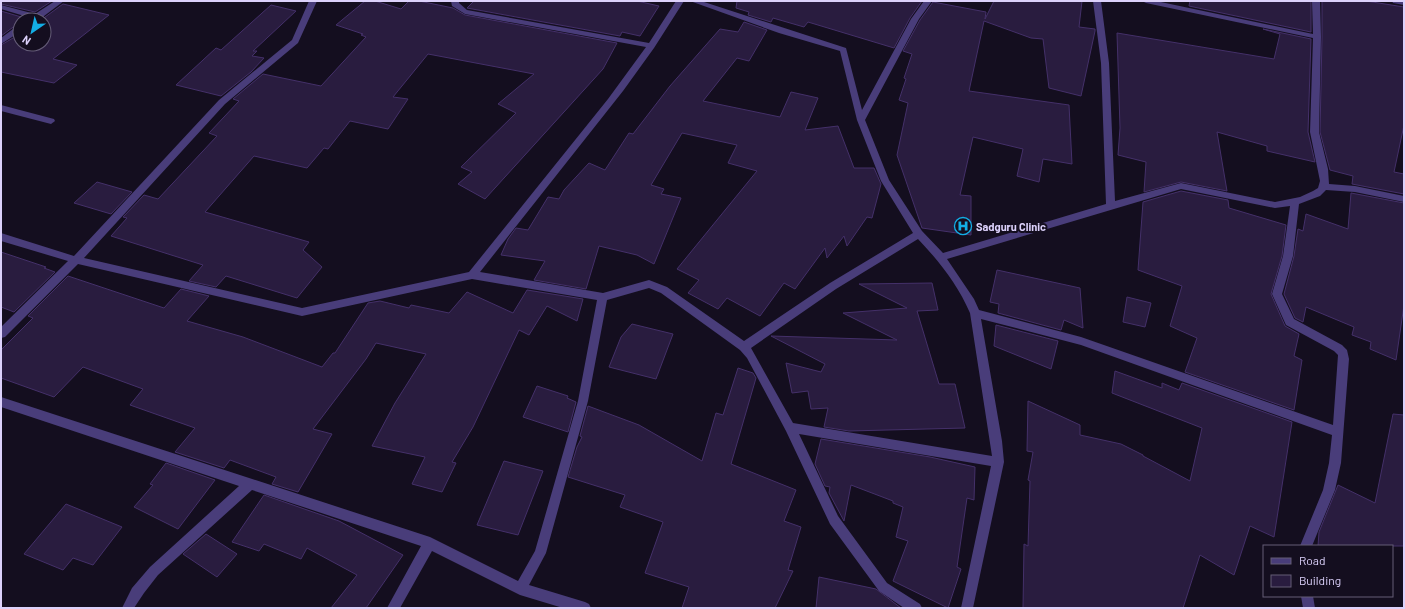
<svg xmlns="http://www.w3.org/2000/svg" width="1405" height="609" viewBox="0 0 1405 609" font-family="Barlow,sans-serif">
  <style>
    .building { fill: #291c3f; stroke: #443069 }
    .lines { fill: none; stroke-linecap: round; stroke-linejoin: round }
    .minor { fill: #493d7a; fill-rule: evenodd }
    .labels { text-anchor: middle; dominant-baseline: central; stroke-width: 4; stroke-linejoin: round; paint-order: stroke }
    .poi-label { font-size: 11px; font-weight: bold; fill: #dcd1fb; stroke: #140e1f; text-anchor: start }
  </style>
  <rect width="100%" height="100%" fill="#140e1f"/>
  <g class="building">
    <polygon points="1,1 52,1 35,12 1,4"/>
    <polygon points="365,1 375,1 401,9 409,1 419,1 453,8 465,15 617,43 603,69 485,199 458,184 472,172 461,167 516,113 498,104 534,74 428,54 393,97 408,99 388,129 350,121 328,149 324,148 307,168 254,156 205,212 309,242 303,250 322,267 297,298 226,276 216,287 189,281 203,265 111,236 127,218 123,217 144,195 158,199 217,136 209,133 239,101 233,99 263,74 321,86 366,37 361,35 363,34 336,25"/>
    <polygon points="474,1 637,1 659,6 640,36 622,32 620,36 467,8"/>
    <polygon points="737,1 922,1 910,18 894,48 808,22 804,27 773,18 771,22 748,15 749,12 736,8"/>
    <polygon points="994,1 1082,1 1079,27 1095,29 1095,31 1081,96 1049,88 1043,39 1031,38 984,21 969,91 1069,105 1072,164 1043,159 1039,182 1017,176 1023,149 973,137 960,195 971,196 971,235 922,228 897,155 908,103 899,100 906,79 904,78 912,54 903,51 920,20 933,2 986,12 985,19"/>
    <polygon points="1190,1 1311,1 1311,32 1189,6"/>
    <polygon points="1322,1 1366,1 1404,7 1404,125 1394,172 1404,174 1404,194 1352,184 1353,176 1330,170 1320,132 1322,37"/>
    <polygon points="63,4 109,15 53,59 77,65 54,83 1,72 1,45 20,34 20,44 44,44 44,20 41,20"/>
    <polygon points="271,5 296,11 253,51 257,51 252,56 264,58 251,72 221,96 176,85 216,48 221,50"/>
    <polygon points="1,11 28,19 27,20 20,20 20,24 16,25 1,36"/>
    <polygon points="744,22 767,30 749,61 737,58 703,101 780,117 791,92 818,98 805,130 838,126 854,168 874,168 881,184 872,218 867,217 847,246 844,236 827,258 825,248 795,289 784,283 760,316 727,298 718,309 688,293 699,280 677,269 757,171 728,163 737,145 682,133 651,185 664,189 661,194 681,198 654,264 637,255 599,246 586,289 534,280 545,261 501,255 508,239 516,228 528,230 548,197 559,199 564,190 589,163 605,170 629,133 633,134 670,86 720,29 738,32"/>
    <polygon points="1263,29 1311,39 1308,132 1315,162 1267,151 1267,146 1217,132 1227,191 1181,182 1144,192 1146,162 1118,155 1120,128 1117,33 1274,59 1280,34"/>
    <polygon points="97,182 132,192 111,214 74,203"/>
    <polygon points="1181,191 1228,200 1229,208 1286,225 1282,256 1271,294 1285,326 1299,334 1294,356 1302,360 1294,410 1185,372 1197,338 1170,326 1182,286 1138,270 1143,202"/>
    <polygon points="1351,193 1404,203 1404,305 1396,360 1370,349 1371,342 1352,335 1354,327 1306,307 1303,322 1295,318 1284,294 1294,256 1298,229 1303,231 1306,214 1348,229"/>
    <polygon points="1,252 46,267 44,268 55,272 14,312 1,307"/>
    <polygon points="997,270 1080,288 1083,328 1064,320 1061,330 998,313 999,304 990,302"/>
    <polygon points="68,276 164,308 181,289 209,296 187,321 243,337 322,367 333,353 335,353 368,303 380,301 409,308 411,305 449,313 467,292 513,313 527,290 583,299 577,321 547,306 529,335 519,330 473,427 452,462 456,463 442,492 412,484 425,457 372,446 395,403 426,354 376,343 366,359 313,429 332,434 298,492 272,484 276,477 230,460 224,468 175,452 195,428 130,405 143,389 83,367 54,397 1,378 1,350 33,318 28,316"/>
    <polygon points="932,283 938,310 917,311 939,384 955,384 965,428 849,431 824,427 828,408 811,409 808,391 792,393 786,363 821,372 825,364 771,336 897,340 843,313 907,308 859,284"/>
    <polygon points="1127,297 1151,303 1145,327 1123,322"/>
    <polygon points="632,324 673,334 656,379 609,367 621,337"/>
    <polygon points="996,325 1058,341 1051,369 994,346"/>
    <polygon points="738,368 753,373 756,378 731,464 796,490 784,521 801,527 788,570 793,571 775,608 682,608 689,587 645,573 663,522 620,507 625,495 568,477 577,447 582,437 580,436 588,406 639,425 702,461 716,413 723,415"/>
    <polygon points="1115,371 1162,388 1162,383 1179,390 1182,383 1292,422 1274,537 1250,526 1234,575 1200,555 1183,608 1023,608 1024,544 1028,546 1030,481 1028,480 1033,452 1027,451 1028,401 1080,425 1080,435 1121,444 1143,455 1143,456 1190,481 1202,428 1112,393"/>
    <polygon points="537,386 568,396 567,398 576,402 568,432 523,417"/>
    <polygon points="1393,414 1404,415 1404,546 1318,546 1319,532 1338,485 1375,503"/>
    <polygon points="821,439 930,457 975,467 974,500 967,498 957,567 961,569 948,608 893,581 908,541 896,537 903,507 893,503 893,501 851,485 844,521 829,493 830,487 825,486 815,464"/>
    <polygon points="504,461 543,471 518,535 477,525"/>
    <polygon points="166,463 215,480 178,529 134,507 153,485 150,484"/>
    <polygon points="264,495 339,521 403,555 366,608 331,608 357,575 307,548 301,559 264,544 259,551 232,542"/>
    <polygon points="66,504 122,527 93,565 73,558 63,570 24,554"/>
    <polygon points="206,534 237,554 217,577 183,554"/>
    <polygon points="819,577 876,589 901,608 816,608"/>
  </g>
  <g class="lines">
    <g class="minor">
      <polygon points="55,1 64,1 40,19 28,20 31,18 1,9 1,5 35,14"/>
      <path d="M 309,1 L 317,1 L 298,43 L 225,104 L 84,258 L 302,308 L 469,272 L 608,99 L 646,47 L 465,14 L 452,6 L 451,1 L 459,1 L 459,3 L 467,10 L 649,43 L 676,1 L 684,1 L 654,48 L 623,91 L 480,272 L 603,293 L 649,280 L 667,287 L 744,341 L 830,283 L 913,233 L 881,181 L 857,120 L 840,51 L 779,33 L 690,1 L 701,1 L 846,48 L 862,110 L 911,19 L 924,1 L 932,1 L 919,19 L 865,120 L 889,180 L 922,231 L 943,253 L 1106,204 L 1101,63 L 1093,1 L 1101,1 L 1109,63 L 1115,201 L 1181,183 L 1275,202 L 1300,197 L 1313,191 L 1318,188 L 1320,181 L 1310,132 L 1313,38 L 1146,3 L 1142,1 L 1156,1 L 1313,34 L 1312,1 L 1320,1 L 1321,37 L 1319,132 L 1328,169 L 1329,184 L 1355,186 L 1404,196 L 1404,202 L 1355,192 L 1326,190 L 1320,196 L 1299,204 L 1293,256 L 1282,294 L 1294,319 L 1342,345 L 1347,350 L 1349,359 L 1341,463 L 1335,490 L 1312,546 L 1300,546 L 1323,490 L 1329,463 L 1332,435 L 1081,345 L 981,319 L 1002,441 L 1004,462 L 973,608 L 961,608 L 991,466 L 799,434 L 838,516 L 887,583 L 920,604 L 922,608 L 904,608 L 879,591 L 830,524 L 786,431 L 747,358 L 740,350 L 661,293 L 649,288 L 607,300 L 588,401 L 546,553 L 529,585 L 585,602 L 589,604 L 591,608 L 563,608 L 520,595 L 432,551 L 400,608 L 387,608 L 421,546 L 252,490 L 158,575 L 144,593 L 134,608 L 122,608 L 132,588 L 150,567 L 239,486 L 1,407 L 1,397 L 430,537 L 518,581 L 535,551 L 578,401 L 597,300 L 472,279 L 302,316 L 78,264 L 5,337 L 1,338 L 1,327 L 68,261 L 1,241 L 1,233 L 74,256 L 219,100 L 292,40 ZM 1181,189 L 1275,208 L 1290,206 L 1283,256 L 1272,294 L 1286,325 L 1334,351 L 1338,355 L 1333,425 L 1081,337 L 979,310 L 974,299 L 947,259 ZM 918,239 C 939,261 958,285 970,313 L 992,456 L 793,423 L 751,348 L 836,289 Z"/>
      <polygon points="1392,1 1404,1 1404,5 1393,3"/>
      <polygon points="17,26 20,26 20,32 1,44 1,38"/>
      <polygon points="1,105 54,119 55,121 51,124 1,111"/>
      <polygon points="1301,596 1313,596 1315,608 1303,608"/>
    </g>
  </g>
  <defs>
    <g id="hospital-ring" transform="scale(0.9)"><circle r="9.5" fill="#140e1f" stroke="#13aee5" stroke-width="1.5"/><path d="M-5-5h3v3.5h4V-5h3V5h-3V1.5h-4V5h-3Z" fill="#13aee5"/></g>
  </defs>
  <g fill-rule="evenodd">
    <use href="#hospital-ring" x="963" y="226"/>
  </g>
  <g class="labels">
    <g class="poi-label">
      <text x="976" y="226">Sadguru Clinic</text>
    </g>
  </g>
  <rect width="1405" height="609" fill="none" stroke="#dcd1fb" stroke-width="4"/>
  <rect x="1263" y="545" width="130" height="52" fill="#140e1f" stroke="#645c77"/>
  <rect x="1271" y="558" width="20" height="6" fill="#493d7a" stroke="#645c77"/>
  <text x="1299" y="565" font-size="12" fill="#dcd1fb">Road</text>
  <rect x="1271" y="575" width="20" height="12" fill="#291c3f" stroke="#645c77"/>
  <text x="1299" y="585" font-size="12" fill="#dcd1fb">Building</text>
  <g transform="translate(32 32) rotate(214)"><circle r="19" fill="#140e1f" stroke="#645c77"/>
  <path d="M0-3L7 15L0 10L-7 15Z" fill="#13aee5"/>
  <text y="-6" font-size="11" font-weight="bold" text-anchor="middle" fill="#dcd1fb">N</text>
  </g>
</svg>
